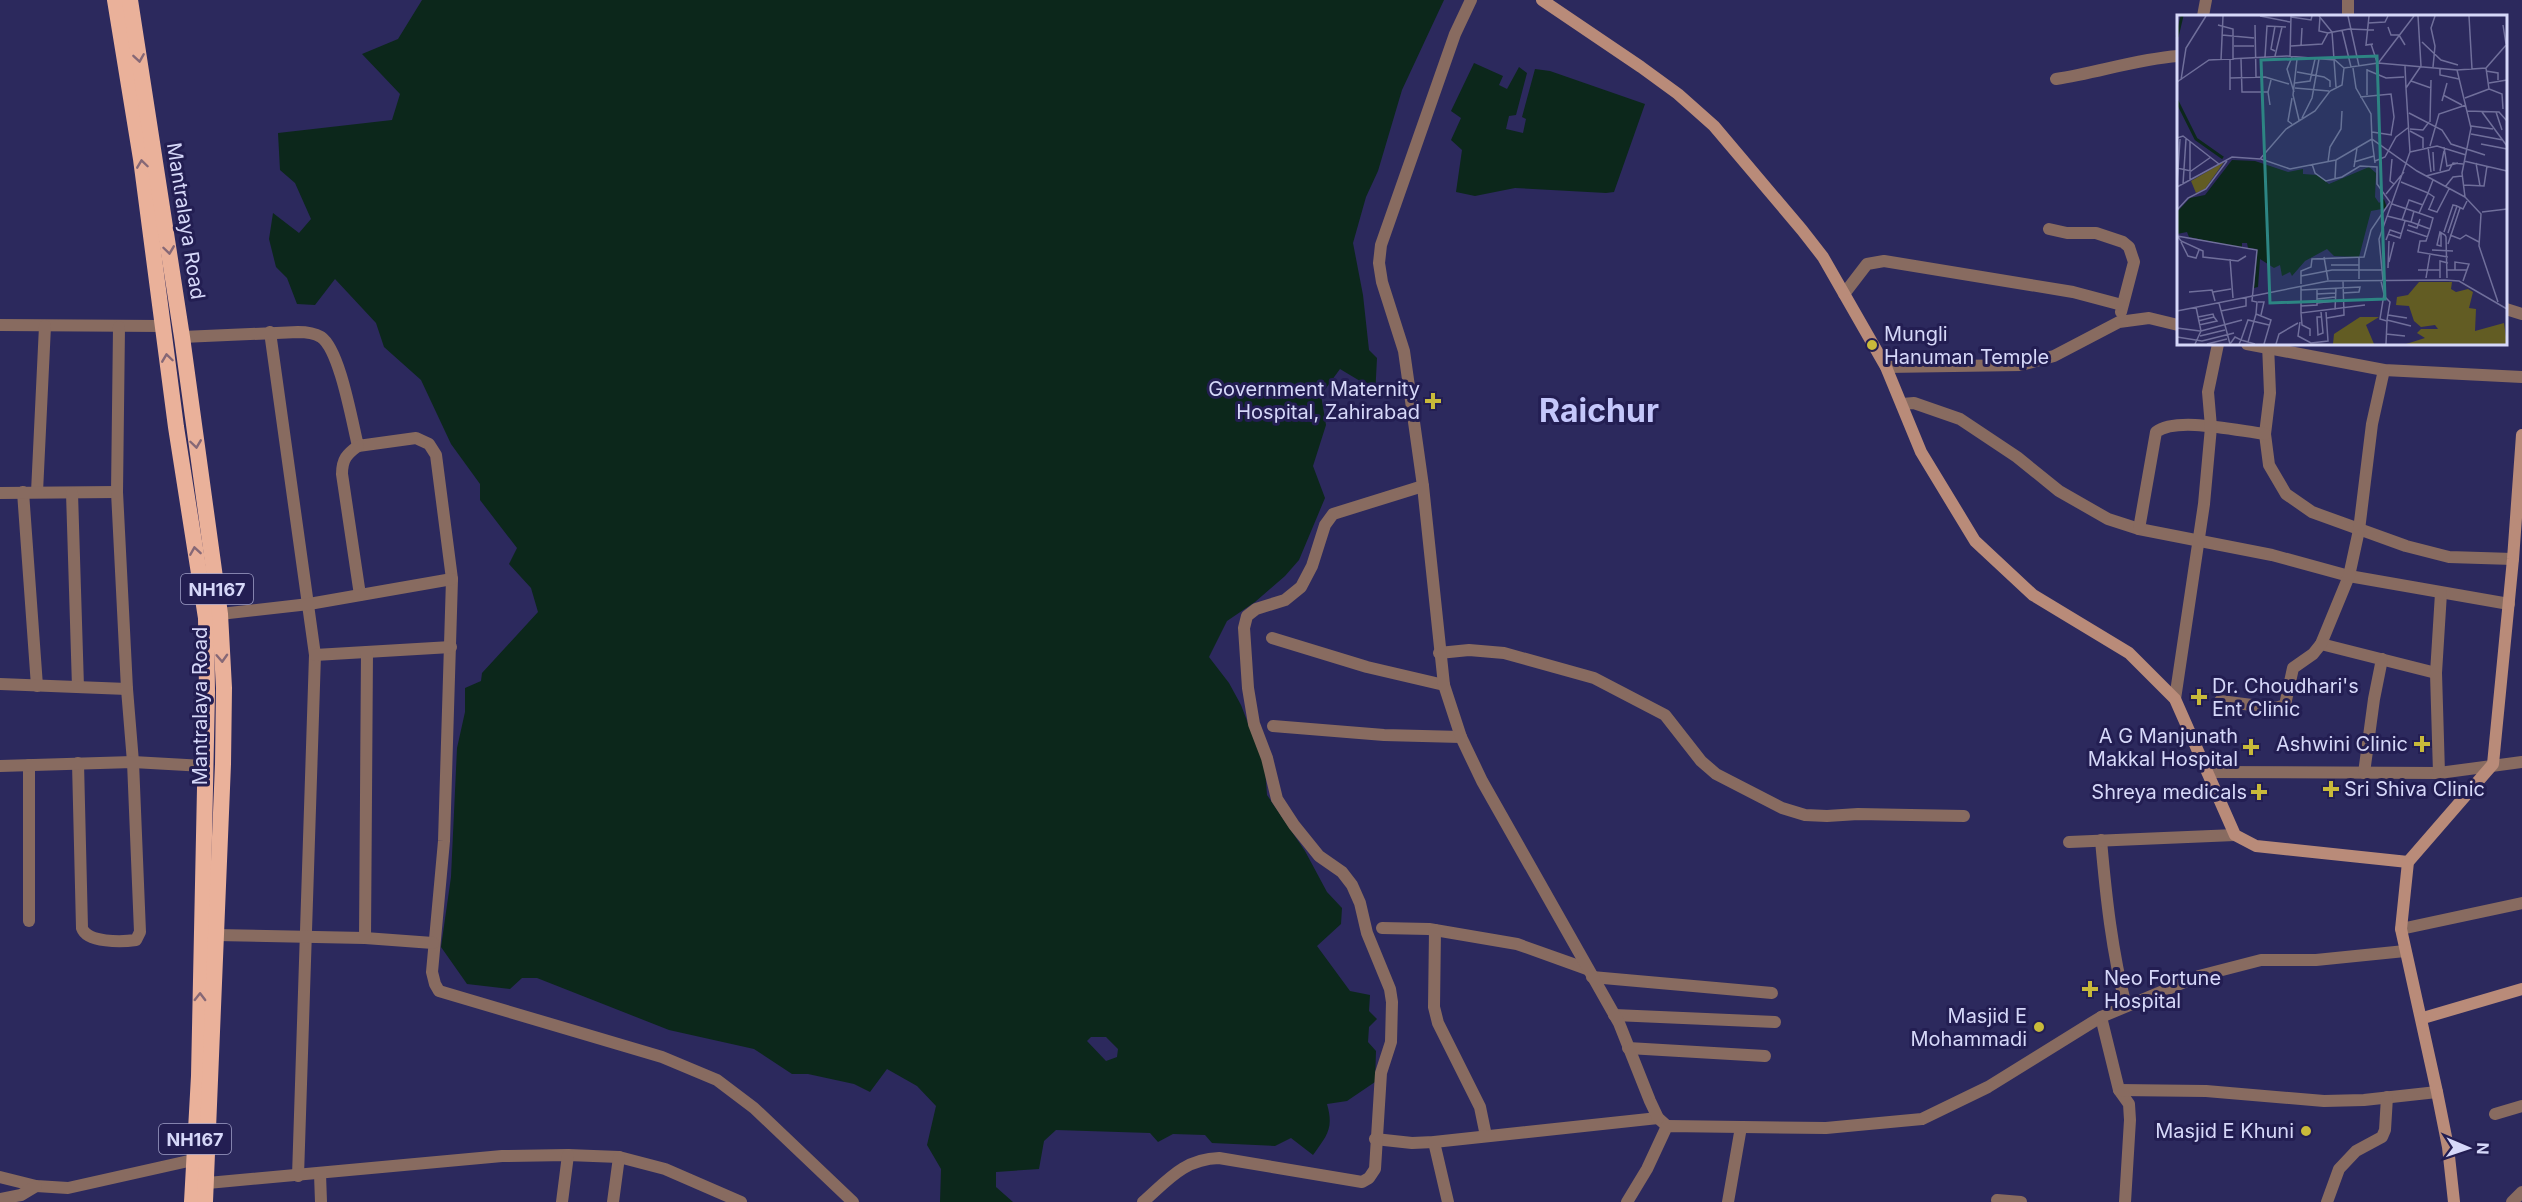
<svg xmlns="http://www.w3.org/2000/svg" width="2522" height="1202" viewBox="0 0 2522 1202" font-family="Inter,sans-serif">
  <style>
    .water { fill: #0c271b; fill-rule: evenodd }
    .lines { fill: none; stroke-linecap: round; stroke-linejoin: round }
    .minor { stroke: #886b60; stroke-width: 12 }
    .tertiary { stroke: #886b60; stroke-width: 12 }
    .secondary { stroke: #b98b79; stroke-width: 12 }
    .trunk { stroke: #eab19a; stroke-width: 16 }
    .oneway { stroke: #866876 }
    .poi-dot { fill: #c9ba3a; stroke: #231e52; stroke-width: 2 }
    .labels { text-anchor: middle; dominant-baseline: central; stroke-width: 6; stroke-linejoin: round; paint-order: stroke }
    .shield { fill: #231e52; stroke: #a0a0c7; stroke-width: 1.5 }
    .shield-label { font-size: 18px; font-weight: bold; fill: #d6d8f9 }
    .street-label { font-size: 20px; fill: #d6d8f9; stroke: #231e52 }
    .poi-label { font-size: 20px; fill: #d6d8f9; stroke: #231e52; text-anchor: end }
    .town-label { font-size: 32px; font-weight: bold; fill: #c4c7fb; stroke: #231e52 }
    .inset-river { fill: none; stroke: #0c271b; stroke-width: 3 }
    .inset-road { fill: none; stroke: #706f9b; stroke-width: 1.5 }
    .view { fill: #2d8583; fill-opacity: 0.15; stroke: #2d8583; stroke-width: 3 }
    .inset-edge { fill: none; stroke: #d6d8f9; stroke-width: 3 }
  </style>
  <rect width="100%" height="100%" fill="#2c295d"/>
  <g class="water">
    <path d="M 422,0 L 1444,0 L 1402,90 L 1378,171 L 1366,197 L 1353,243 L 1363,295 L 1369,350 L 1377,358 L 1375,397 L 1359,397 L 1360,381 L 1340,369 L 1321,395 L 1326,425 L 1313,466 L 1325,498 L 1299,560 L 1285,576 L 1255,602 L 1227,621 L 1209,657 L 1229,683 L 1241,705 L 1265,768 L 1267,795 L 1305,851 L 1327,892 L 1342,908 L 1341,924 L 1317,946 L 1350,991 L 1370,995 L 1369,1011 L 1377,1019 L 1369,1027 L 1368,1042 L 1376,1051 L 1375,1082 L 1347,1101 L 1327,1104 C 1334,1129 1327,1135 1313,1155 L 1291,1138 L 1275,1146 L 1212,1143 L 1205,1135 L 1173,1134 L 1158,1142 L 1150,1133 L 1056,1130 L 1044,1141 L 1039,1169 L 996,1172 L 996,1187 L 1013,1202 L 940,1202 L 941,1169 L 927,1145 L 936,1106 L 917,1086 L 887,1069 L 870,1092 L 854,1084 L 808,1074 L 792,1074 L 754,1049 L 669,1030 L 537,978 L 522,978 L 510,989 L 467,984 L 441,947 L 451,877 L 457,748 L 465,712 L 465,688 L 481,681 L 482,673 L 538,612 L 531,588 L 509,564 L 517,548 L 480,500 L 480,484 L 451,444 L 421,380 L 384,347 L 376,323 L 335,279 L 315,305 L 297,304 L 287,278 L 276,267 L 269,239 L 273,213 L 299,233 L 311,219 L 295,183 L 280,170 L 278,133 L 392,120 L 400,94 L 362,54 L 398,39 ZM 1091,1037 L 1106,1037 L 1118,1049 L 1117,1057 L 1106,1061 L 1087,1041 Z"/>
    <polygon points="1474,63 1503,76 1499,85 1507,89 1519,67 1527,73 1516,115 1509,116 1506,129 1523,133 1526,119 1522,117 1535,69 1550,71 1645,104 1614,192 1606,193 1515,188 1475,196 1456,192 1462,150 1451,140 1461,118 1451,111"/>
  </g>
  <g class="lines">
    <g class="minor">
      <polyline points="2203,16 2206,0"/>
      <polyline points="2348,16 2348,0"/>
      <path d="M 2056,79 C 2097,73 2136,59 2178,56"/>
      <polyline points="2049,229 2067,233 2096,233 2123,242 2129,247 2134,262 2121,312"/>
      <polyline points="1844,294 1867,264 1884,261 2073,292 2122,305"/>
      <polyline points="2506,309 2522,314"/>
      <polyline points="0,325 163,326"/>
      <polyline points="270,332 315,655 298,1176"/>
      <path d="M 182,337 L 298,332 C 306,332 314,333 321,337 C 340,350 352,422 358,446 L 416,438 L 429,444 L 436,455 L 452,579 L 444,841 L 432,972 L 435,984 L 439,991 L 662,1057 L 717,1080 L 754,1108 L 853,1202"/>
      <polyline points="2247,344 2384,370 2522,377"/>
      <polyline points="2268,344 2270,393 2265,434 2269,465 2286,494 2312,512 2406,546 2449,557 2513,559"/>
      <polyline points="1886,367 2021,365 2054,356 2119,322 2149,318 2178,325"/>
      <polyline points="1902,404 1914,403 1960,419 2017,457 2059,491 2108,519 2139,529 2272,555 2349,576 2509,604"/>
      <path d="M 358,446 C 347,454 342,459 342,474 L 360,595"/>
      <polyline points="23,492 37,686"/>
      <polyline points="37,492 45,326"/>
      <polyline points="0,493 117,492"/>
      <polyline points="72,493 78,687"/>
      <path d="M 2139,529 L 2156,432 C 2177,416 2238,431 2265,434"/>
      <polyline points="220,614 309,604 452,579"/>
      <polyline points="1272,638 1367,667 1444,685"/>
      <polyline points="2321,644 2436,673"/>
      <polyline points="1439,653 1469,650 1504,653 1594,678 1665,715 1701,761 1716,774 1782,808 1805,815 1827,816 1858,814 1964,816"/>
      <polyline points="315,655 451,647"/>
      <polyline points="0,684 127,689"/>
      <polyline points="2175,699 2204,504 2211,427 2208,392 2218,344"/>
      <polyline points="2220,701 2276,708 2285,705 2293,668 2313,654 2321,644 2349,576 2359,530 2372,424 2384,370"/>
      <polyline points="1273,726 1384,735 1461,737"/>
      <path d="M 78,763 L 82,928 C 87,943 122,942 136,940 L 140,932 L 133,762 L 127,689 L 117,492 L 119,327"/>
      <polyline points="29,765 29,921"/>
      <polyline points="0,766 133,762 204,766"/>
      <polyline points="2209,772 2439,773 2522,762"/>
      <polyline points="2364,773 2374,699 2382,659"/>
      <polyline points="2439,773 2436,673 2441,593"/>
      <path d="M 2101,840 C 2106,897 2112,952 2126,1006"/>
      <polyline points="2069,842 2235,835"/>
      <polyline points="1382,928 1429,929 1517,944 1587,969"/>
      <polyline points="2401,929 2522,903"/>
      <polyline points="1435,930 1434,1007 1438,1023 1480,1107 1486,1136"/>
      <polyline points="216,935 365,938 433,943"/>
      <polyline points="365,938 367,652"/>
      <polyline points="1592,977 1772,993"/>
      <polyline points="1614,1015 1775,1022"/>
      <polyline points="2101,1017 2119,1090 2129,1104 2130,1120 2125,1202"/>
      <polyline points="1628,1048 1765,1056"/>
      <polyline points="2119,1090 2206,1091 2324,1101 2364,1100 2437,1092"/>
      <polyline points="2495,1114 2522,1106"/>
      <polyline points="1375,1139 1412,1143 1434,1142 1658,1118"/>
      <polyline points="1434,1142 1448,1202"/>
      <polyline points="320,1174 321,1202"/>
      <polyline points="0,1177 36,1186 68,1188 193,1160"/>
      <polyline points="197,1184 502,1156 568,1155 619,1157 665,1169 741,1202"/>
      <polyline points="0,1199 21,1195 36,1186"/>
      <polyline points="1997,1200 2021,1202"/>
      <polyline points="562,1202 568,1155"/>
      <polyline points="613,1202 619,1157"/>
      <path d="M 1143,1202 C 1168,1180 1184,1159 1219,1158 L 1362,1182 L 1369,1178 L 1375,1169 L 1381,1073 L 1391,1042 L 1392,1002 L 1390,989 L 1367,933 L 1360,903 L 1352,885 L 1342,872 L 1319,856 L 1294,825 L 1277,799 L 1267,758 L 1254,724 L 1248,688 L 1244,628 L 1247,616 L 1256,609 L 1285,600 L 1301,587 L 1312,566 L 1325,525 L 1333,514 L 1423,486"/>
      <polyline points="1728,1202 1741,1127"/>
      <polyline points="2327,1202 2339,1169 2356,1151 2382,1137 2385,1130 2387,1097"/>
      <polyline points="2512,1202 2522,1192"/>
    </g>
    <g class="tertiary">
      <polyline points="1471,0 1455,34 1381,245 1379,263 1382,282 1404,351 1423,486 1444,685 1461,737 1482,781 1619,1023 1650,1101 1658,1118 1667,1126"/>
      <polyline points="1627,1202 1647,1169 1667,1126 1826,1128 1922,1119 1988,1087 2101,1017 2199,976 2261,960 2316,960 2405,951"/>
    </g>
    <g class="secondary">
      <polyline points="1542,0 1641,67 1678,94 1714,126 1802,230 1823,257 1886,367 1921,452 1975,541 2033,595 2129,653 2175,699 2235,835 2256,846 2408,862"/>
      <polyline points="2423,1018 2522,989"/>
      <polyline points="2454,1202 2448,1147 2437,1092 2401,929 2408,862 2493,764 2513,559 2522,435"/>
    </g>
    <g class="trunk">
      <polyline points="115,0 141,159 176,427 206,618 207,692 199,1076 192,1202"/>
      <polyline points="130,0 182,337 220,614 224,688 223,764 205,1202"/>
    </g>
  </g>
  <defs><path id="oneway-chevron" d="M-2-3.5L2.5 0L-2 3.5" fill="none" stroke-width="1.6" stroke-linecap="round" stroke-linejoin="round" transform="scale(1.5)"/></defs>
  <g class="oneway">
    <use href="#oneway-chevron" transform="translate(139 58) rotate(81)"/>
    <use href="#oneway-chevron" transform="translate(142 164) rotate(-98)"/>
    <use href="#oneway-chevron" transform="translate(169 250) rotate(82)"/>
    <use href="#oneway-chevron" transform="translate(167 358) rotate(-98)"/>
    <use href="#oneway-chevron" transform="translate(196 444) rotate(82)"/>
    <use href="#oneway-chevron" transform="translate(195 551) rotate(-99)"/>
    <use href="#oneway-chevron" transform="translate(222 658) rotate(87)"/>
    <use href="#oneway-chevron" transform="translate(200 997) rotate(-89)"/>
  </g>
  <g class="poi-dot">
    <circle cx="1872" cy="345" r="6"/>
    <path d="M1430 392h6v6h6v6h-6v6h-6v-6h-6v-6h6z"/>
    <path d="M2196 688h6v6h6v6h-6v6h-6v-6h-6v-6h6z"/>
    <path d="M2419 735h6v6h6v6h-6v6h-6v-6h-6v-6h6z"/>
    <path d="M2248 738h6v6h6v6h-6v6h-6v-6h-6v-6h6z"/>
    <path d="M2328 780h6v6h6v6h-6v6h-6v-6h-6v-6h6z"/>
    <path d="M2256 783h6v6h6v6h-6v6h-6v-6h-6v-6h6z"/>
    <path d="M2087 980h6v6h6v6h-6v6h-6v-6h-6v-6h6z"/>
    <circle cx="2039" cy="1027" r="6"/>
    <circle cx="2306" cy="1131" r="6"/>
  </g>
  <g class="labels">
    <g class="shield">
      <rect x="181" y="574" width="72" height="30" rx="4.5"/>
      <rect x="159" y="1124" width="72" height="30" rx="4.5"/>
    </g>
    <g class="shield-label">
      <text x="217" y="589">NH167</text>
      <text x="195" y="1139">NH167</text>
    </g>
    <g class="street-label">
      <text transform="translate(186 221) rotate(81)">Mantralaya Road</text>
      <text transform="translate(200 706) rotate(-90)">Mantralaya Road</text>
    </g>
    <g class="poi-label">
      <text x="1884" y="334" text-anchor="start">Mungli<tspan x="1884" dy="23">Hanuman Temple</tspan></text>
      <text x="1420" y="389">Government Maternity<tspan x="1420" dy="23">Hospital, Zahirabad</tspan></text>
      <text x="2212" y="686" text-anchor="start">Dr. Choudhari's<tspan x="2212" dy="23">Ent Clinic</tspan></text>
      <text x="2238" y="736">A G Manjunath<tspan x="2238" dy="23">Makkal Hospital</tspan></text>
      <text x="2408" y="744">Ashwini Clinic</text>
      <text x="2344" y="789" text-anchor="start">Sri Shiva Clinic</text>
      <text x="2247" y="792">Shreya medicals</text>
      <text x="2104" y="978" text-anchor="start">Neo Fortune<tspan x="2104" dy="23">Hospital</tspan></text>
      <text x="2027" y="1016">Masjid E<tspan x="2027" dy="23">Mohammadi</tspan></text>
      <text x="2294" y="1131">Masjid E Khuni</text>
    </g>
    <g class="town-label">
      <text x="1599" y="410">Raichur</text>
    </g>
  </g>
  <g transform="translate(2177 15)">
    <rect width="330" height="330" fill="#2c295d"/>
    <path d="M 47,147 L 28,174 L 19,178 L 14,166 ZM 242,267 L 275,267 L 274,274 L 279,277 L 291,274 L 296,277 L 292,293 L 299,294 L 298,316 L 327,308 L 330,329 L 229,329 L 248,323 L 240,318 L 244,314 L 261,314 L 258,310 L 244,312 L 237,306 L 232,291 L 219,290 L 220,282 L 231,280 ZM 183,302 L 202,302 L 189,310 L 197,329 L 156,329 L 157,319 Z" fill="#625c23"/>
    <path d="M 55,145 L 78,146 L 111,157 L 126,154 L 126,159 L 140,160 L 152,169 L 192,152 L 199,158 L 198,182 L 202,188 L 207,184 L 210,193 L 194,196 L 182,242 L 157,241 L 150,234 L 128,246 L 115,261 L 113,257 L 105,261 L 103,250 L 97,253 L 83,244 L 81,272 L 77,273 L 80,234 L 71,233 L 70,228 L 65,228 L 65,233 L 12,222 L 10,217 L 0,219 L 0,197 L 13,183 L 28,180 Z" fill="#0c271b"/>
    <path class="inset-river" d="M 0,22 L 5,1M 0,86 L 19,124 L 46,143"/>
    <path class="inset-road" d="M 83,1 L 113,7M 142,1 L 155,17 L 159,72M 171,1 L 182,51M 192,1 L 189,30 L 196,29M 292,1 L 295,54M 114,2 L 134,5 L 135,1M 143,2 L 142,16 L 151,18M 191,8 L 208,7 L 211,1M 41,10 L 56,14 L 56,45M 78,10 L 79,62M 326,10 L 329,29M 211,12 L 214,20 L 222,20 L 228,30M 165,15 L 174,52M 45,20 L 77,23M 245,27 L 264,45 L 281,50M 194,29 L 200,47M 57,31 L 77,31M 114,31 L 145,29 L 151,18 L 172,14 L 197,15M 124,31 L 125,13M 98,36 L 94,34 L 98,11M 98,41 L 105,12M 88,42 L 90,11 L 109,12M 113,42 L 114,1M 115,42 L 110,54 L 117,77M 64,44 L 65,77 L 91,77M 120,44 L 116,80 L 122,105M 44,45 L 46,1M 53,45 L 53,75M 202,47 L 237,1M 228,51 L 229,73M 256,52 L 258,31 L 254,13 L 258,1M 176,53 L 179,73 L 194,99 L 195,124 L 240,156 L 288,182M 263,53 L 263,60 L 282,64M 309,53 L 312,74 L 325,79 L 326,94M 190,54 L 190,80M 190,55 L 209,63 L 227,62M 280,55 L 309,53 L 330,29M 309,56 L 321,58 L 321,65M 120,57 L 147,62 L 153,66 L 153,72M 53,63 L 88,62 L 112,69M 4,65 L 9,33 L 29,1M 234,66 L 254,73M 0,67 L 32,45 L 110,41 L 158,45 L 167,53 L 201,48 L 280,55 L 294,113 L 285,158 L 288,182 L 304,199 L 302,231 L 321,287M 118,68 L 133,66 L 138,44M 312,68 L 330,65M 118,73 L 152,76M 266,80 L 285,90M 183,82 L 214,79 L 217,102 L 214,120M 288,83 L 312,74M 265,86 L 270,68M 93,90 L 91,77 L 94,65M 290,96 L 322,97 L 330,106M 305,97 L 330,131M 319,97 L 325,115M 232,98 L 265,115 L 274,129 L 308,140M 125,103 L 135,83 L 142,44M 253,107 L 254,65M 115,109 L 111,106 L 115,83M 294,111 L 316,114M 233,114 L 246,115 L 252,107M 233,116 L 246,123 L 246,133M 195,117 L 215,120M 294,119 L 326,125M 0,123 L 6,121 L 42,149M 195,125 L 198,148M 304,129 L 330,134M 253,131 L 262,99 L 289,90M 251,132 L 254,157M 267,132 L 270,151 L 281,148M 233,137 L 260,131 L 289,140M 256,137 L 257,156M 84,144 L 113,154 L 159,145 L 195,124M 215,144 L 213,166 L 217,169M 198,146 L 208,142 L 219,122 L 232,112M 287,146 L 330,156M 151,147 L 153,132 L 164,114 L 165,96M 177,147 L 197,141M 299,148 L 303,171M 177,152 L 180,133M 0,153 L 14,156 L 34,142M 263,156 L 267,136M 249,161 L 272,155 L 276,148 L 286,149M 158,163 L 159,145M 13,165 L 13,127M 224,167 L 251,178 L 256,165M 6,169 L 9,124M 287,170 L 307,171 L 310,151M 0,171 L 3,124M 0,172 L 55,142 L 83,144 L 109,114 L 138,96 L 153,76 L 165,70 L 167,53M 268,172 L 276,162 L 285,161M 209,179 L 227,157M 215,189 L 242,198 L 251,178 L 257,182 L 252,194M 251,194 L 260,197 L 272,174M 0,195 L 11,183 L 29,174 L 50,146M 305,197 L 330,194M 242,198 L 256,203 L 253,214M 210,201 L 234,207 L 237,196M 225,205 L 232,185 L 246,190M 234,207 L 253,214 L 249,226 L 243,226 L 241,237 L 271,242M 231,210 L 240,213 L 243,204M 230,215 L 251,222M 267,217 L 276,190 L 280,191M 264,218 L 264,231 L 260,230 L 263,217 L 268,220 L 269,222 L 270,263M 271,218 L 280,191 L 286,194 L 290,186M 211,219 L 223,223 L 228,206M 273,220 L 283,224 L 289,220 L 302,227M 0,221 L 80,235 L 75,286 L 80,287 L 79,299 L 94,305 L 87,329M 1,222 L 4,226 L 26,236 L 26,242 L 61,246 L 69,241M 209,225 L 213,215 L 225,219M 4,227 L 11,241 L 19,243 L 22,235M 271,229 L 283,193M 255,235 L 276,236M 147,242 L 151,265M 182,243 L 182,264M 53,244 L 56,283M 212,247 L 217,227M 154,250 L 182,250M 211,253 L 212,226M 241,255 L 263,255M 270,255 L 290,255M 278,255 L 278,247 L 292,249 L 286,266M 124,261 L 155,255 L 205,255M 249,263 L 253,239M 263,263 L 263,246 L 271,248M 206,265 L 202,224 L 233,137 L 229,73 L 244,51 L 241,1M 204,266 L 207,279 L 203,304 L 210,306 L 209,329M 124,269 L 124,256 L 134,252 L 135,244 L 187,242 L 194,215 L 213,187 L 200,169 L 200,152 L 183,151 L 165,162 L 149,166 L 138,158 L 135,149M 124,272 L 124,298 L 188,290M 124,275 L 183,272 L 182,277 L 166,278M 12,277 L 35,275 L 38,286M 36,277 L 54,274M 140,279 L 159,278M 207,281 L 213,287 L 210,305M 140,284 L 158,282M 81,287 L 87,287 L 84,300M 42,288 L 53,329M 140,288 L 158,286M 124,291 L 140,290 L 140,275M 158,295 L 159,273M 0,296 L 151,266 L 268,265 L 282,266 L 330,294M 44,296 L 69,291 L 69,282M 144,297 L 146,318 L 141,320 L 140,302 L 144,302M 124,298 L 125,310 L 133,314 L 133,321M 211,300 L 230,303M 21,302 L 36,299 L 37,302 L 21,306M 150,303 L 167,300 L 166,266M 210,305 L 234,311M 123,307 L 121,321 L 134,328 L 151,326 L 149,297M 22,310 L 40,306 L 37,302M 0,313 L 23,316M 24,316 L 65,305M 209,319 L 228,321M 23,321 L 48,315M 0,322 L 25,326 L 57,318M 71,327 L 79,299M 18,329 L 24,316 L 19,292M 30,329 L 50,324M 53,329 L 58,322 L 64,325 L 71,305 L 92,310M 62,329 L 64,325 L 78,329M 99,329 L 102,319 L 121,308"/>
    <path class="view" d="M 200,41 L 208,284 L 93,288 L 84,45 Z"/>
    <rect width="330" height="330" class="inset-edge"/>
  </g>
  <g transform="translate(2468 1148) rotate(92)" stroke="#231e52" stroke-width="4.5" paint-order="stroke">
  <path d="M0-4.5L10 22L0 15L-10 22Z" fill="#d6d8f9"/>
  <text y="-9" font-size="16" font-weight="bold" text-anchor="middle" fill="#d6d8f9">N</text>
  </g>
</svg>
